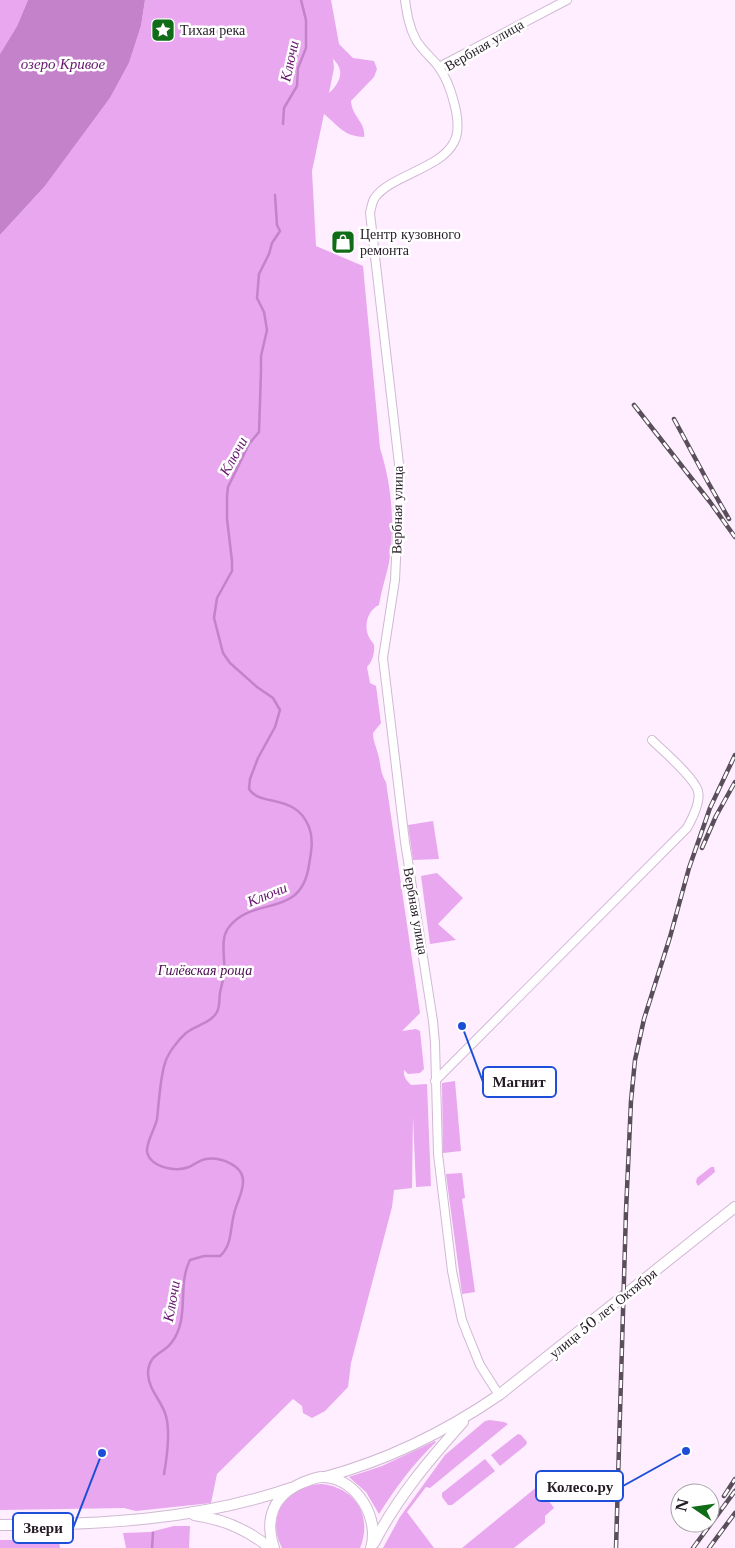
<svg xmlns="http://www.w3.org/2000/svg" width="735" height="1548" viewBox="0 0 735 1548" font-family="'Libre Baskerville',serif">
  <style>
    .green { fill: #e8a7ee; fill-rule: evenodd }
    .water { fill: #c382c9 }
    .lines { fill: none; stroke-linecap: round; stroke-linejoin: round }
    .stream { stroke: #c382c9; stroke-width: 2.5 }
    .street-casing { stroke: #d1b8d3; stroke-width: 10 }
    .secondary-casing { stroke: #d1b8d3; stroke-width: 12 }
    .street { stroke: #fff; stroke-width: 8 }
    .secondary { stroke: #fff; stroke-width: 10 }
    .rail-casing { stroke: #594e5a; stroke-width: 4.5 }
    .rail { stroke: #fff; stroke-width: 2.5; stroke-dasharray: 8; stroke-linecap: butt }
    .labels { text-anchor: middle; dominant-baseline: central; stroke-width: 5; stroke-linejoin: round; paint-order: stroke }
    .poi-label { font-size: 14px; fill: #241b25; stroke: #fff; text-anchor: start }
    .street-label { font-size: 14px; fill: #241b25; stroke: #fff }
    .park-label { font-size: 14px; font-style: italic; fill: #480a4e; stroke: #fff }
    .water-label { font-size: 15px; font-style: italic; fill: #67166f; stroke: #fff }
    .leader { fill: none; stroke: #1d4ed8; stroke-width: 2 }
    .callout-dot { fill: #1d4ed8; stroke: #fff; stroke-width: 2 }
    .callout { fill: #fff; stroke: #1d4ed8; stroke-width: 2 }
    .callout-label { font-size: 15px; text-anchor: middle; font-weight: bold; fill: #241b25 }
  </style>
  <rect width="100%" height="100%" fill="#feeeff"/>
  <g class="green">
    <polygon points="0,0 28,0 17,26 0,54"/>
    <path d="M 145,0 L 331,0 L 339,44 L 353,58 L 374,61 L 377,69 L 374,77 L 351,101 C 352,117 366,122 364,137 C 343,136 339,126 324,114 L 312,171 L 316,246 L 363,266 L 380,448 C 392,487 395,522 389,563 C 386,577 381,591 379,605 C 368,610 364,624 368,635 C 369,639 373,642 374,645 C 375,653 372,662 367,667 L 370,683 L 376,686 L 381,723 L 373,733 C 373,741 376,746 378,754 C 381,764 380,773 386,782 L 420,1013 L 402,1031 L 416,1029 L 420,1031 L 424,1069 L 420,1073 L 408,1074 L 404,1070 C 403,1077 407,1081 411,1085 L 427,1084 L 431,1186 L 416,1187 L 413,1116 L 412,1188 L 394,1190 L 392,1207 L 351,1363 L 348,1387 L 325,1411 L 312,1418 L 303,1413 L 302,1406 L 293,1399 L 217,1474 L 211,1503 L 136,1511 L 124,1508 L 0,1510 L 0,235 L 45,186 L 110,98 L 129,63 L 141,26 ZM 333,59 C 345,70 341,82 329,93 L 334,68 Z"/>
    <polygon points="433,821 439,859 413,860 408,825"/>
    <polygon points="437,873 463,898 438,924 456,940 430,944 421,876"/>
    <polygon points="455,1081 461,1151 443,1153 442,1083"/>
    <polygon points="711,1167 714,1167 715,1172 698,1186 696,1182 697,1178"/>
    <polygon points="462,1173 465,1198 462,1199 475,1292 462,1294 446,1174"/>
    <polygon points="490,1420 504,1422 508,1424 430,1488 426,1487 407,1512 434,1548 383,1548 400,1517 445,1455 485,1421"/>
    <polygon points="518,1434 521,1435 527,1442 526,1445 500,1466 491,1455"/>
    <path d="M 435,1441 L 436,1442 C 413,1464 396,1487 379,1514 L 366,1492 L 349,1477 L 382,1466 Z"/>
    <polygon points="485,1459 495,1471 452,1505 448,1505 442,1497 442,1493"/>
    <path d="M 321,1484 C 355,1487 373,1516 360,1548 L 282,1548 C 265,1516 286,1486 321,1484 Z"/>
    <polygon points="538,1486 554,1508 545,1516 545,1523 514,1548 462,1548"/>
    <polygon points="174,1526 190,1526 189,1548 126,1548 123,1533 150,1532"/>
    <polygon points="0,1540 59,1540 60,1548 0,1548"/>
  </g>
  <polygon class="water" points="28,0 145,0 141,26 129,63 110,98 45,186 0,235 0,54 17,26"/>
  <g class="lines">
    <g class="stream">
      <polyline points="283,124 284,108 297,86 298,68 306,48 306,20 301,0"/>
      <path d="M 164,1474 C 167,1457 171,1429 165,1413 C 160,1399 149,1390 148,1374 C 148,1353 164,1354 172,1342 C 190,1318 177,1285 190,1260 L 204,1256 L 220,1256 C 232,1246 230,1229 234,1214 C 236,1204 243,1193 243,1182 C 244,1165 220,1157 206,1159 C 200,1160 195,1164 189,1167 C 176,1172 151,1168 147,1152 C 146,1142 155,1129 157,1119 C 159,1103 160,1078 165,1063 C 168,1053 178,1040 186,1033 C 196,1025 211,1023 217,1012 C 220,1006 219,999 220,993 C 221,987 223,981 224,975 C 226,960 219,939 229,927 C 253,895 301,920 309,865 C 311,852 314,840 309,827 C 296,793 260,807 249,789 L 250,779 L 258,758 L 275,727 L 280,710 L 273,698 L 257,687 L 230,663 L 223,653 L 214,618 L 217,598 L 232,571 L 232,561 L 227,519 L 227,496 L 228,487 L 249,444 L 259,432 L 261,371 L 261,356 L 267,330 L 264,312 L 257,298 L 259,274 L 269,254 L 272,243 L 280,231 L 277,225 L 275,195"/>
      <polyline points="152,1548 153,1533"/>
    </g>
    <g class="street-casing">
      <g id="street">
        <path d="M 405,0 C 407,14 409,27 416,40 C 422,50 431,57 438,66 C 450,82 464,124 454,142 C 441,169 388,176 374,199 C 372,203 371,209 370,213 L 400,473 L 395,580 L 383,658 L 405,842 L 433,1021 L 435,1043 L 438,1154 L 452,1271 L 462,1320 L 467,1333 L 480,1365 L 499,1395"/>
        <polyline points="439,67 567,0"/>
        <path d="M 435,1081 L 687,828 C 692,819 701,802 698,791 C 694,777 663,751 652,740"/>
      </g>
    </g>
    <g class="secondary-casing">
      <g id="secondary">
        <path d="M 325,1477 C 388,1460 445,1432 499,1395 L 735,1207"/>
        <path d="M 194,1515 C 223,1519 247,1529 270,1548"/>
        <path d="M 0,1525 C 98,1525 198,1520 291,1488"/>
        <path d="M 374,1543 C 397,1498 429,1460 463,1422"/>
        <path d="M 274,1548 C 264,1518 274,1495 302,1483 C 309,1480 317,1476 325,1477 C 357,1479 380,1519 371,1548"/>
      </g>
    </g>
    <use href="#street" class="street"/>
    <use href="#secondary" class="secondary"/>
    <g class="rail-casing">
      <g id="rail">
        <polyline points="634,405 710,502 735,537"/>
        <polyline points="674,419 709,484 729,519"/>
        <polyline points="702,848 716,816 735,782"/>
        <polyline points="724,1496 735,1479"/>
        <polyline points="616,1548 626,1211 631,1101 635,1060 644,1019 670,937 689,868 710,808 735,755"/>
        <polyline points="693,1548 735,1491"/>
        <polyline points="709,1548 735,1513"/>
      </g>
    </g>
    <use href="#rail" class="rail"/>
  </g>
  <defs>
    <g id="sight-square" transform="scale(1.25)"><rect x="-9" y="-9" width="18" height="18" rx="4" fill="#106c17" stroke="#fff"/><path d="M0-6L1.8-2.2L6-1.7L2.9 1.2L3.7 5.4L0 3.3L-3.7 5.4L-2.9 1.2L-6-1.7L-1.8-2.2Z" fill="#fff"/></g>
    <g id="shop-square" transform="scale(1.25)"><rect x="-9" y="-9" width="18" height="18" rx="4" fill="#106c17" stroke="#fff"/><path d="M-5-2.5h2.3a2.7 3.5 0 0 1 5.4 0H5L5.5 6h-11ZM-1.5-2.5h3a1.5 2.3 0 0 0-3 0Z" fill="#fff"/></g>
  </defs>
  <g fill-rule="evenodd">
    <use href="#sight-square" x="163" y="30"/>
    <use href="#shop-square" x="343" y="242"/>
  </g>
  <g class="labels">
    <g class="poi-label">
      <text x="180" y="30">Тихая река</text>
      <text x="360" y="234">Центр кузовного<tspan x="360" dy="16">ремонта</tspan></text>
    </g>
    <g class="street-label">
      <text transform="translate(484 45) rotate(-30)">Вербная улица</text>
      <text transform="translate(397 510) rotate(-89)">Вербная улица</text>
      <text transform="translate(416 911) rotate(80)">Вербная улица</text>
      <text transform="translate(603 1313) rotate(-39)">улица 50 лет Октября</text>
    </g>
    <g class="park-label">
      <text x="205" y="970">Гилёвская роща</text>
    </g>
    <g class="water-label">
      <text transform="translate(289 61) rotate(-78)">Ключи</text>
      <text x="63" y="63">озеро Кривое</text>
      <text transform="translate(233 456) rotate(-61)">Ключи</text>
      <text transform="translate(267 894) rotate(-22)">Ключи</text>
      <text transform="translate(171 1301) rotate(-80)">Ключи</text>
    </g>
  </g>
  <path class="leader" d="M462 1026L483 1082M686 1451L623 1486M102 1453L73 1528"/>
  <g class="callout-dot">
    <circle cx="462" cy="1026" r="5"/>
    <circle cx="686" cy="1451" r="5"/>
    <circle cx="102" cy="1453" r="5"/>
  </g>
  <g class="callout">
    <rect x="483" y="1067" width="73" height="30" rx="5"/>
    <rect x="536" y="1471" width="87" height="30" rx="5"/>
    <rect x="13" y="1513" width="60" height="30" rx="5"/>
  </g>
  <g class="callout-label">
    <text x="519" y="1087">Магнит</text>
    <text x="580" y="1492">Колесо.ру</text>
    <text x="43" y="1533">Звери</text>
  </g>
  <g transform="translate(695 1508) rotate(283)"><circle r="24" fill="#ffffff" stroke="#a7a4a8"/>
  <path d="M0-4L9 19L0 12L-9 19Z" fill="#106c17"/>
  <text y="-8" font-size="14" font-weight="bold" text-anchor="middle" fill="#241b25">N</text>
  </g>
</svg>
